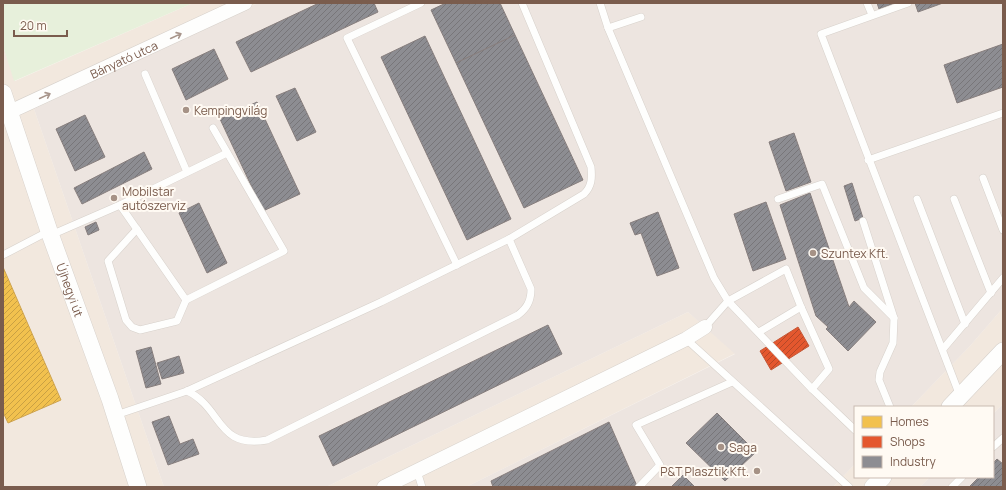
<svg xmlns="http://www.w3.org/2000/svg" width="1006" height="490" viewBox="0 0 1006 490" font-family="Manrope,sans-serif">
  <style>
    .residential { fill: #f2e8de }
    .industrial { fill: #ede5e0 }
    .green { fill: #e7f0db }
    .homes { fill: url(#homes-hatch); stroke: #cea34e }
    .shops { fill: url(#shops-hatch); stroke: #c45837 }
    .industry { fill: url(#industry-hatch); stroke: #877e7d }
    .lines { fill: none; stroke-linecap: round; stroke-linejoin: round }
    .service-casing { stroke: #d7d1cb; stroke-width: 8 }
    .minor-casing { stroke: #d7d1cb; stroke-width: 15 }
    .tertiary-casing { stroke: #d7d1cb; stroke-width: 18 }
    .service { stroke: #fefefd; stroke-width: 7 }
    .minor { stroke: #fefefd; stroke-width: 14 }
    .tertiary { stroke: #fefefd; stroke-width: 17 }
    .oneway { stroke: #a8958b }
    .poi-dot { fill: #a69286; stroke: #fffaf3; stroke-width: 1.5 }
    .labels { text-anchor: middle; dominant-baseline: central; stroke-width: 4; stroke-linejoin: round; paint-order: stroke }
    .street-label { font-size: 12px; fill: #7a5c4d; stroke: #fffaf3 }
    .poi-label { font-size: 12px; fill: #7a5c4d; stroke: #fffaf3; text-anchor: start }
  </style>
  <defs>
    <pattern id="homes-hatch" width="6" height="6" patternUnits="userSpaceOnUse"><rect width="6" height="6" fill="#f2c14e"/><path d="M-1 1l2-2M0 6l6-6M5 7l2-2" fill="none" stroke="#c9a043"/></pattern>
    <pattern id="shops-hatch" width="6" height="6" patternUnits="userSpaceOnUse"><rect width="6" height="6" fill="#e4572e"/><path d="M-1 1l2-2M0 6l6-6M5 7l2-2" fill="none" stroke="#b44828"/></pattern>
    <pattern id="industry-hatch" width="6" height="6" patternUnits="userSpaceOnUse"><rect width="6" height="6" fill="#8d8d92"/><path d="M-1 1l2-2M0 6l6-6M5 7l2-2" fill="none" stroke="#787679"/></pattern>
  </defs>
  <rect width="100%" height="100%" fill="#f9f5f0"/>
  <g class="residential">
    <polygon points="193,3 258,3 34,109 164,487 3,487 3,46 15,81"/>
    <polygon points="1003,308 1003,404 993,414 993,407 911,407 970,346"/>
    <polygon points="688,312 736,353 466,487 326,487"/>
    <polygon points="855,464 855,477 930,477 920,487 833,487"/>
  </g>
  <g class="industrial">
    <polygon points="258,3 1003,3 1003,308 970,346 911,407 855,407 855,464 833,487 466,487 735,354 688,312 326,487 164,487 34,109"/>
    <polygon points="1003,404 1003,487 920,487 930,477 993,477 993,414"/>
  </g>
  <polygon class="green" points="3,3 193,3 14,81 3,46"/>
  <polygon class="homes" points="3,267 61,400 8,423 3,412"/>
  <polygon class="shops" points="798,327 809,346 771,370 760,351"/>
  <g class="industry">
    <polygon points="319,3 374,3 378,12 251,72 236,42"/>
    <polygon points="446,3 500,3 515,35 456,63 431,10"/>
    <polygon points="877,3 895,3 879,9"/>
    <polygon points="915,3 943,3 918,12"/>
    <polygon points="515,35 583,180 524,208 456,63"/>
    <polygon points="425,36 511,219 467,240 381,57"/>
    <polygon points="1003,44 1003,87 957,103 944,65"/>
    <polygon points="214,49 228,79 186,100 172,69"/>
    <polygon points="295,88 316,132 297,141 276,96"/>
    <polygon points="257,102 300,194 263,211 220,119"/>
    <polygon points="85,115 105,157 75,171 56,129"/>
    <polygon points="794,133 811,182 786,191 769,142"/>
    <polygon points="144,152 152,169 82,204 74,188"/>
    <polygon points="852,183 863,218 855,221 844,186"/>
    <polygon points="810,193 849,307 854,301 876,322 848,351 826,329 828,327 816,316 780,205"/>
    <polygon points="766,202 786,259 753,271 734,214"/>
    <polygon points="199,203 227,263 207,273 179,213"/>
    <polygon points="658,212 679,268 657,276 641,233 635,235 630,223"/>
    <polygon points="96,222 99,230 88,235 85,227"/>
    <polygon points="548,325 562,354 333,466 319,436"/>
    <polygon points="151,347 161,384 146,388 136,351"/>
    <polygon points="179,356 184,373 162,379 157,363"/>
    <polygon points="717,413 756,452 725,481 686,443"/>
    <polygon points="169,416 180,444 193,439 199,454 168,465 152,422"/>
    <polygon points="609,422 637,486 493,487 491,481"/>
    <polygon points="997,459 1003,464 1003,487 969,487 979,477 993,477 993,463"/>
    <polygon points="683,475 695,487 671,487"/>
  </g>
  <g class="lines">
    <g class="service-casing">
      <g id="service">
        <polyline points="421,3 347,38 457,265"/>
        <polyline points="600,3 608,28 714,278 728,301 812,389 855,430"/>
        <polyline points="867,3 872,15"/>
        <polyline points="908,3 821,34 960,396"/>
        <polyline points="608,28 641,17"/>
        <polyline points="145,74 187,172"/>
        <polyline points="868,160 1003,113"/>
        <polyline points="983,178 1003,230"/>
        <polyline points="778,199 822,184 864,288 894,318"/>
        <polyline points="917,199 965,324"/>
        <polyline points="954,199 991,293"/>
        <polyline points="120,205 186,300 284,251 213,128"/>
        <polyline points="863,221 894,318 893,343 880,372 879,380 890,407"/>
        <polyline points="137,229 108,261 126,320 132,327 140,330 177,321 186,300"/>
        <polyline points="51,235 120,205 227,153"/>
        <polyline points="3,255 49,231"/>
        <polyline points="705,327 728,301 786,269 801,307 829,369 812,389"/>
        <polyline points="759,332 801,307"/>
        <polyline points="686,339 849,487"/>
        <polyline points="943,349 1003,278"/>
        <path d="M 187,391 C 223,408 216,449 267,440 L 518,315 C 527,308 531,301 531,289 L 509,239"/>
        <path d="M 116,415 L 187,391 L 381,302 L 509,239 L 584,194 C 592,186 592,178 591,167 L 522,3"/>
        <polyline points="993,447 1003,438"/>
        <polyline points="417,471 422,487"/>
        <polyline points="639,487 660,465 636,425 732,382"/>
        <polyline points="952,487 962,477"/>
      </g>
    </g>
    <g class="minor-casing">
      <g id="minor">
        <path id="s1" d="M 3,115 L 245,3"/>
        <polyline points="384,487 686,339 705,327"/>
      </g>
    </g>
    <g class="tertiary-casing">
      <g id="tertiary">
        <path id="s2" d="M 3,93 L 49,231 L 110,399 L 138,487"/>
        <polyline points="950,407 1003,351"/>
        <polyline points="873,487 883,477"/>
      </g>
    </g>
    <use href="#service" class="service"/>
    <use href="#minor" class="minor"/>
    <use href="#tertiary" class="tertiary"/>
  </g>
  <defs><path id="oneway-shaft" d="M-6 0H5M1.5-3L5.5 0L1.5 3" fill="none" stroke-width="1.6" stroke-linecap="round" stroke-linejoin="round"/></defs>
  <g class="oneway">
    <use href="#oneway-shaft" transform="translate(176 36) rotate(-25)"/>
    <use href="#oneway-shaft" transform="translate(45 96) rotate(-25)"/>
  </g>
  <g class="poi-dot">
    <circle cx="186" cy="110" r="4"/>
    <circle cx="114" cy="198" r="4"/>
    <circle cx="813" cy="253" r="4"/>
    <circle cx="721" cy="447" r="4"/>
    <circle cx="757" cy="471" r="4"/>
  </g>
  <g class="labels">
    <g class="street-label">
      <text stroke="none"><textPath href="#s1" startOffset="133">Bányató utca</textPath></text>
      <text stroke="none"><textPath href="#s2" startOffset="208">Újhegyi út</textPath></text>
    </g>
    <g class="poi-label">
      <text x="194" y="110">Kempingvilág</text>
      <text x="122" y="191">Mobilstar<tspan x="122" dy="14">autószerviz</tspan></text>
      <text x="821" y="253">Szuntex Kft.</text>
      <text x="729" y="447">Saga</text>
      <text x="749" y="471" text-anchor="end">P&amp;T Plasztik Kft.</text>
    </g>
  </g>
  <rect width="1006" height="490" fill="none" stroke="#7a5c4d" stroke-width="8"/>
  <rect x="854" y="406" width="140" height="72" fill="#fffaf3" stroke="#cabbb1"/>
  <rect x="862" y="416" width="20" height="12" fill="#f2c14e" stroke="#cabbb1"/>
  <text x="890" y="426" font-size="12" fill="#7a5c4d">Homes</text>
  <rect x="862" y="436" width="20" height="12" fill="#e4572e" stroke="#cabbb1"/>
  <text x="890" y="446" font-size="12" fill="#7a5c4d">Shops</text>
  <rect x="862" y="456" width="20" height="12" fill="#8d8d92" stroke="#cabbb1"/>
  <text x="890" y="466" font-size="12" fill="#7a5c4d">Industry</text>
  <path d="M14 30v6h53v-6" fill="none" stroke="#7a5c4d" stroke-width="2"/>
  <text x="20" y="30" font-size="12" fill="#7a5c4d" stroke="#fffaf3" stroke-width="3" paint-order="stroke">20 m</text>
</svg>
